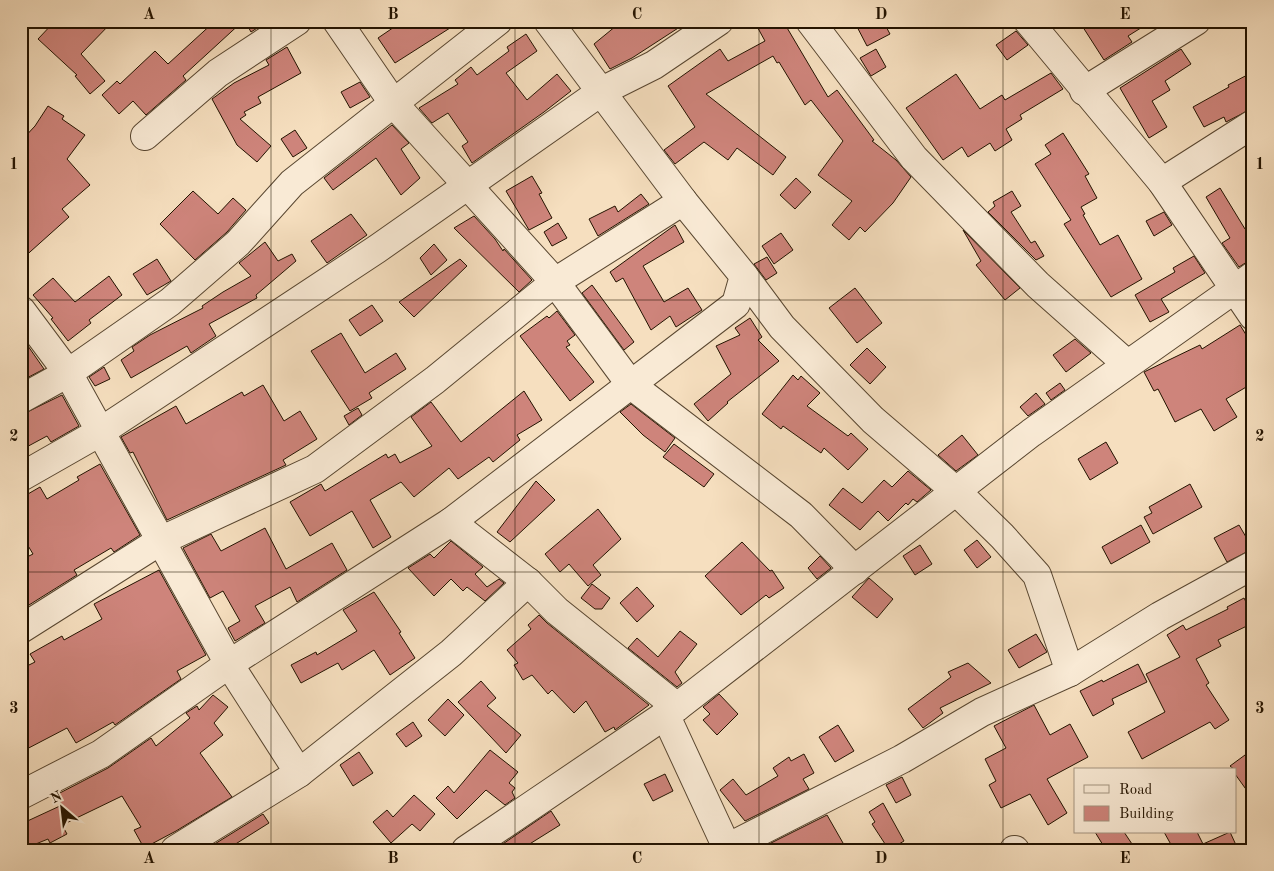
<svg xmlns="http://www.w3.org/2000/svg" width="1274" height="871" viewBox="0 0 1274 871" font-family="'Old Standard TT',serif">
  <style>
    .building { fill: #ce847b; stroke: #231300 }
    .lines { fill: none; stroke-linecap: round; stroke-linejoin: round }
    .minor-casing { stroke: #584630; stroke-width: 30 }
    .minor { stroke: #f9ead5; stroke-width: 28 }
    .grid { fill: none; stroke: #231300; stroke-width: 1; stroke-opacity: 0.55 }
    .neatline { fill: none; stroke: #231300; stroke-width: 2 }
    .grid-label { font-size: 16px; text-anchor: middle; font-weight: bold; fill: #231300 }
  </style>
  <rect width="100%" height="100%" fill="#f6dfbf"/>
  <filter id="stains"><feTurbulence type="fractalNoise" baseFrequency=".004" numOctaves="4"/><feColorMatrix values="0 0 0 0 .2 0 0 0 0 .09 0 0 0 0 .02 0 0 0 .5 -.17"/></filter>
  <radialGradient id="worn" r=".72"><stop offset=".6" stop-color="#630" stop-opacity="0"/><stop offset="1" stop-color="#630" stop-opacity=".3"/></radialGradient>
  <g class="building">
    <polygon points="55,21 67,21 73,28 80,21 113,21 81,54 105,81 90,94 75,76 77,75 38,39"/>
    <polygon points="215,21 243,21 183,76 186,80 146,115 133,101 119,114 102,95 117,81 120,84 155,51 168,64"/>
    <polygon points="245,21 268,21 251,32"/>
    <polygon points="403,21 409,27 419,21 461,21 395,63 378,38"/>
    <polygon points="622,21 689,21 632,58 610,69 594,44"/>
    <polygon points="754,21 783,21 828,97 837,90 874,140 872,141 896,160 911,177 893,203 865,232 860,227 849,240 832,225 852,201 818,175 843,141 811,100 805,105 779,62 777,63 773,56 706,94 786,157 773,175 737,148 728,160 704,142 675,164 664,150 695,127 668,86 720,49 728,61 765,41"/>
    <polygon points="854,21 883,21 890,34 867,46"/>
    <polygon points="1079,21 1152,21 1128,36 1132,42 1104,60"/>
    <polygon points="1016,31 1028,45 1007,60 996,45"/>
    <polygon points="526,34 537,51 506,73 527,100 557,74 571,91 544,112 472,163 462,146 468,142 448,113 432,123 419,108 458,84 455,80 471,67 477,75 509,51 507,47"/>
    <polygon points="287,47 301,73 258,97 261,103 244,112 246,115 240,119 271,146 257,162 237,145 212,99 234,83 269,65 266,60"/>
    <polygon points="876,49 886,67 871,76 860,58"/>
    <polygon points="1181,49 1191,64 1165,81 1170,90 1152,101 1167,127 1149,138 1120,88"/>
    <polygon points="1253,72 1253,108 1226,122 1224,117 1204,127 1193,107 1229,87 1228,85"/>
    <polygon points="1051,73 1063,89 1020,115 1022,119 1006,129 1012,140 995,151 990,143 968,157 962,147 943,160 906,108 956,74 980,109 1002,95 1005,100"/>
    <polygon points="360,82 370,97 350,108 341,92"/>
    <polygon points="48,106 64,116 62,119 85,135 67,159 90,185 62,209 69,217 21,260 21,141 35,126"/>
    <polygon points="392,125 409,143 401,149 420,178 401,195 376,158 333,190 324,178"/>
    <polygon points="295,130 307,148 293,157 281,139"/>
    <polygon points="1063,133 1089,174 1085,176 1097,198 1081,207 1085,214 1083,215 1100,245 1118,235 1142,279 1111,297 1064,224 1071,220 1035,164 1051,154 1045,145"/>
    <polygon points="532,176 542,193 539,194 552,218 529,230 506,191"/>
    <polygon points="796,178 811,192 795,209 780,195"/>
    <polygon points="1220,188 1245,229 1253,224 1253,258 1239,267 1222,243 1230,238 1206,197"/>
    <polygon points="193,191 218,214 233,198 246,210 227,232 195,260 160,224"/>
    <polygon points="1012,191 1021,206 1011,212 1031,243 1035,241 1044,256 1036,260 988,212 995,206 993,202"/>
    <polygon points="641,194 649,204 598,236 589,219 615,206 618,212"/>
    <polygon points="1164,212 1172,225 1154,236 1146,221"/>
    <polygon points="351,214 367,235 327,263 311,241"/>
    <polygon points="474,216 495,239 503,251 504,249 532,280 519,292 454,228"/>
    <polygon points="558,223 567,238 552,246 544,232"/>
    <polygon points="675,225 684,242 643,266 664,302 688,288 702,310 676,327 670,316 651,330 623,278 616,282 610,272"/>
    <polygon points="963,230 1020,288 1005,300 976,265 981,261"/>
    <polygon points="781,233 793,250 774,264 762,246"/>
    <polygon points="265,242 278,261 292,254 296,261 256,295 257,298 209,324 216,336 191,353 187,346 131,378 121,360 134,351 132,347 150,335 203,308 202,306 223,292 251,276 239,263"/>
    <polygon points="434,244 447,260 431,275 420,258"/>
    <polygon points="1194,256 1205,273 1161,299 1169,312 1150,322 1135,295 1175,272 1173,268"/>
    <polygon points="767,257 777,273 766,280 754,264"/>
    <polygon points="157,259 171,281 147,295 133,274"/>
    <polygon points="460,259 467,266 414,317 399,302"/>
    <polygon points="109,276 122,295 89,320 91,323 68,341 51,319 53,318 33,295 53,278 75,302"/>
    <polygon points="592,285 634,342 624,350 582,293"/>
    <polygon points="855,288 882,323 857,343 829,308"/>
    <polygon points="372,305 383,321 360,336 349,320"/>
    <polygon points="557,311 575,335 567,341 570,345 566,347 594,382 570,401 520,336 547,316 549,318"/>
    <polygon points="750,318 762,337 758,340 779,361 727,402 728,403 708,421 694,404 731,374 716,346 740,335 735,328"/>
    <polygon points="1240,325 1253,346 1253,383 1226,399 1237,417 1214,431 1201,409 1175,422 1158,389 1154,391 1144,372 1200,345 1202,349"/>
    <polygon points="341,333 365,373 396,353 406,369 369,393 372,398 350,411 311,351"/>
    <polygon points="21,336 44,369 23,380 21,377"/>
    <polygon points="1075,339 1091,353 1066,372 1053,355"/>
    <polygon points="867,348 886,367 870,384 850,365"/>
    <polygon points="104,367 110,379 95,386 89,377"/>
    <polygon points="793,375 798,380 801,376 820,393 807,406 848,436 851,433 868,449 848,470 824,448 821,453 783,426 781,429 762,414"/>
    <polygon points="1060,383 1065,390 1051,400 1046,393"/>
    <polygon points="263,385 284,421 300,411 317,439 283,460 286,465 167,520 133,452 130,453 121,437 176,406 186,424 242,392 244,396"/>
    <polygon points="524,391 542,420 517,435 520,440 493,462 489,457 458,479 449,468 414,497 401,482 370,500 391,537 373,548 352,511 310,536 290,502 321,484 325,491 386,454 388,458 395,454 400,463 432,446 411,417 431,402 461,442"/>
    <polygon points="1036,393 1045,404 1028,416 1020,407"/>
    <polygon points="62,395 79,426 51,442 47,436 21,450 21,415"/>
    <polygon points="631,404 675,438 665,452 643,435 620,412"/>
    <polygon points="358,408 362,415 349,425 344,416"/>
    <polygon points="962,435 978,455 956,471 938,455"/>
    <polygon points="1106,442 1118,463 1090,480 1078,459"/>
    <polygon points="674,444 714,474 704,487 663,457"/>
    <polygon points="100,464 140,535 114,552 111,548 74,570 77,575 21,610 21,560 33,554 21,534 21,498 40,487 47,499 79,480 77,477"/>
    <polygon points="908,471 931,490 917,502 913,499 908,505 906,503 888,521 878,511 860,530 829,505 843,488 862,503 884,480 892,487"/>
    <polygon points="536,481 555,500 510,542 497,532"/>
    <polygon points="1190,484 1202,507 1153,534 1144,517 1152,513 1149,507"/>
    <polygon points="598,509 621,539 593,565 601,575 588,586 569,564 560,572 545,554"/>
    <polygon points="1141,525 1150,542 1111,564 1102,547"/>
    <polygon points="1239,525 1253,549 1227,562 1214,538"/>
    <polygon points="265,528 286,569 332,543 347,570 297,602 290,587 255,606 265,623 235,641 228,628 240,621 223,591 210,598 183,548 211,534 221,551"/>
    <polygon points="977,540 991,557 977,568 964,550"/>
    <polygon points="451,541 483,567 475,574 487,587 499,579 504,583 485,601 467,587 463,591 451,579 434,596 408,568 430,554 434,558"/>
    <polygon points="742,542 770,571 772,570 784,588 769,598 766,595 741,615 705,576"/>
    <polygon points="920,545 932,564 915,575 903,556"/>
    <polygon points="820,556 831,568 817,579 808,568"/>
    <polygon points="159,570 206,655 177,671 181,679 115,725 113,722 76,743 67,728 21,752 21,669 35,662 30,654 62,636 64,640 102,619 94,604"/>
    <polygon points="869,578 893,599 877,618 852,597"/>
    <polygon points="592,584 610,598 602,609 595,609 581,598"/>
    <polygon points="637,587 654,606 637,622 620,603"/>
    <polygon points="374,592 401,632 399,633 415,658 390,675 374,650 342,670 338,663 301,683 291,665 316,652 317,655 357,631 343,610"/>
    <polygon points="1244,598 1253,616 1253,623 1218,640 1221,646 1196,659 1209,683 1206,685 1229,720 1215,729 1210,722 1142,759 1128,732 1165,712 1146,674 1180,657 1167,635 1183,625 1186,630 1228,609 1227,607"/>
    <polygon points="539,615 547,623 649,705 615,730 614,727 605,732 586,701 574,713 552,690 548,694 532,675 523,680 514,665 518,663 507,650 531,629 528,625"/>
    <polygon points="680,631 697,644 675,672 682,683 677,687 628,648 637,638 658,657"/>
    <polygon points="1036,634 1047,652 1019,668 1008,650"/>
    <polygon points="968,663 991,683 940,708 943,713 923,728 908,709 951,677 948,672"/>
    <polygon points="1138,664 1147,682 1112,699 1114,704 1093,716 1080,691 1102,680 1103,682"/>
    <polygon points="481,681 496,698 487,706 521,735 506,753 458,702"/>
    <polygon points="719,694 738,714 717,735 703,720 710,714 703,707"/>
    <polygon points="213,695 228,707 214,723 223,735 200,753 232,797 176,831 144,848 134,830 141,827 122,796 62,825 67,834 50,843 48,839 21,850 21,824 62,805 56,795 108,768 151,738 156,746 190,718 186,713 197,706 199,710"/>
    <polygon points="448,699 464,715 445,736 428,720"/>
    <polygon points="1034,705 1050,735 1070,724 1088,757 1047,779 1067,813 1048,825 1030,794 1001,808 989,785 996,781 985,759 1006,748 994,726"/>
    <polygon points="413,722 422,736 406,747 396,734"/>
    <polygon points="838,725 854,751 835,762 819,737"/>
    <polygon points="490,750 518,772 509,783 515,788 512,792 515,798 505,805 486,790 457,819 436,798 448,786 454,793"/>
    <polygon points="359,752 373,773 353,786 340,765"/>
    <polygon points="804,754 814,773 803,779 809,789 745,821 720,790 733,779 746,795 778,776 773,768 789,757 791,761"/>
    <polygon points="1245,755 1253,767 1253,799 1235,774 1235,770 1230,766"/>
    <polygon points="665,774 673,791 653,801 644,784"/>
    <polygon points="902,777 911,795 896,803 886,785"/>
    <polygon points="414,795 435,814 420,831 412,824 391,843 373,822 387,810 393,817"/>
    <polygon points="883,803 904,841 889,850 872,824 875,822 869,812"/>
    <polygon points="551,811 560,825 520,850 494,850"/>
    <polygon points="263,814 269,823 226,850 205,850"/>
    <polygon points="827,815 847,850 774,850 771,843"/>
    <polygon points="1095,832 1124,832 1136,850 1106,850"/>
    <polygon points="1164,832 1197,832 1203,844 1230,832 1236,845 1227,850 1174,850"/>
  </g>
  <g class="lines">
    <g class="minor-casing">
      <g id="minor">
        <polyline points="337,21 394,104 555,282 631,385 801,515 855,570"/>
        <polyline points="810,21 914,158 1038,285 1127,364"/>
        <polyline points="1028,21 1162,182 1253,316"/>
        <polyline points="1084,91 1196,21"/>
        <polyline points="145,136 218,73 297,21"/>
        <polyline points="1162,182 1253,124"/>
        <polyline points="744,276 782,327 873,420 957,492 1002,536 1037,575 1070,672"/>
        <polyline points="21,310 68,373 229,664 299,773"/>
        <polyline points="21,399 68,373 170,302 238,243 292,183 498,21"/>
        <polyline points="21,477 100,432 377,249 602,91 654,65 719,21"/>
        <polyline points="451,522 528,582 557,611 677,707"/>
        <polyline points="21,629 160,541 315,469 435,380 555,282 683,201"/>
        <polyline points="665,714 728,850"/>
        <polyline points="21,795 101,754 229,664 451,522 736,304 744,276 683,201 548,21"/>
        <polyline points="175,850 299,773 451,653 528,582"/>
        <polyline points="466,850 677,707 1031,433 1253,276"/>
        <polyline points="723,850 902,759 982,712 1070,672 1160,616 1253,565"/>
        <polyline points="1014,850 1015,850"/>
      </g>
    </g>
    <use href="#minor" class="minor"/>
  </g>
  <path class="grid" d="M 271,21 L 271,850M 515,21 L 515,850M 759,21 L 759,850M 1003,21 L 1003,850M 21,300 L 1253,300M 21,572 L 1253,572"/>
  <rect width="1274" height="871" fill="none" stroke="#f6dfbf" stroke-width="55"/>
  <rect x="1074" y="768" width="162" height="65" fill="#f9ead5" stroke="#a39480"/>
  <rect x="1084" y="785" width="25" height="8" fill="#f9ead5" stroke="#a39480"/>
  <text x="1119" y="794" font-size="15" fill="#231300">Road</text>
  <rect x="1084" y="806" width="25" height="15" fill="#ce847b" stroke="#a39480"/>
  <text x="1119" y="818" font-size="15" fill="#231300">Building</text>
  <g transform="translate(62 808) rotate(332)" stroke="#f9ead5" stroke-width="4" paint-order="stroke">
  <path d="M0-4L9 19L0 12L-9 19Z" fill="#231300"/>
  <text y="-8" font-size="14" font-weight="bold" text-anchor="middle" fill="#231300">N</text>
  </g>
  <rect x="28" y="28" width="1218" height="816" class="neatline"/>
  <g class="grid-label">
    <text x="149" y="19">A</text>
    <text x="393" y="19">B</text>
    <text x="637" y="19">C</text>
    <text x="881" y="19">D</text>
    <text x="1125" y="19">E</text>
    <text x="14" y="169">1</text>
    <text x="1260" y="169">1</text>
    <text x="14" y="441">2</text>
    <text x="1260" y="441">2</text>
    <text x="14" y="713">3</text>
    <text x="1260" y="713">3</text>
    <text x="149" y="863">A</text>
    <text x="393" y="863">B</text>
    <text x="637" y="863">C</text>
    <text x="881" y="863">D</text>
    <text x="1125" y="863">E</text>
  </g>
  <rect width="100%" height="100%" filter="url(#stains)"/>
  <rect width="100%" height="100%" fill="url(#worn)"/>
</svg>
